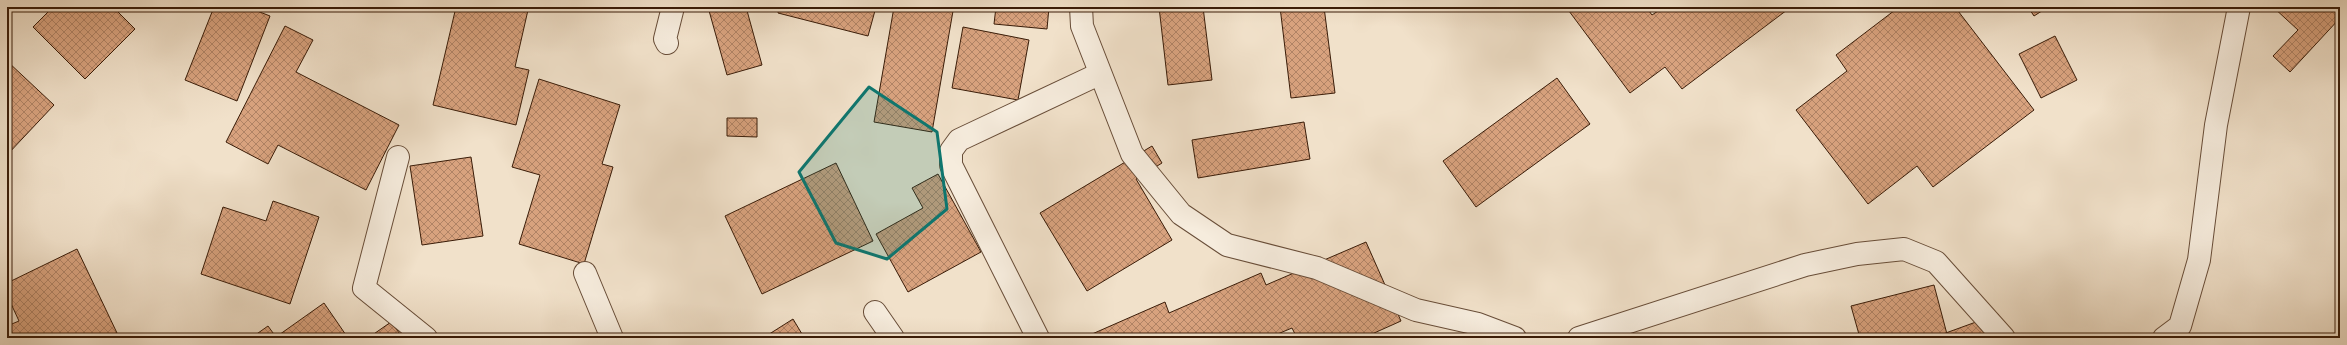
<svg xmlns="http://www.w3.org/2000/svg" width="2347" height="345" viewBox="0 0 2347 345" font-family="Cardo,serif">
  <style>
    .building { fill: url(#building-cross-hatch); stroke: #3a1c08 }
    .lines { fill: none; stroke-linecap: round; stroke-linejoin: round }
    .minor-casing { stroke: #684d38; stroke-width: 24 }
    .minor { stroke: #f6ecdd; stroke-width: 22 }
    .marked { fill: #0f766e; fill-opacity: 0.2; stroke: #0f766e; stroke-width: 3; stroke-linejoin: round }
  </style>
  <defs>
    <pattern id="building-cross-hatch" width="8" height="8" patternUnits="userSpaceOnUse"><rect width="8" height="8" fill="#d8a27e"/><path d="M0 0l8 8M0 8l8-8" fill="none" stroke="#b08365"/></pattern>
  </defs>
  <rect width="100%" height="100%" fill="#f1e1ca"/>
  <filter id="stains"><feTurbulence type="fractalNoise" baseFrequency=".005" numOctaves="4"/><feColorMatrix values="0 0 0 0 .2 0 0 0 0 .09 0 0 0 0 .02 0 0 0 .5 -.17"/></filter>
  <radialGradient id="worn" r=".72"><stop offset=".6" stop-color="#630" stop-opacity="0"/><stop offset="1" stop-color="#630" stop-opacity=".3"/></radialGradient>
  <g class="building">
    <polygon points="53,7 113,7 135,29 85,79 33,27"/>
    <polygon points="214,7 247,7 270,16 237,101 185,80"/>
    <polygon points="456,7 515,7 528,10 515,67 529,70 516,125 433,105"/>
    <polygon points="708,7 746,7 762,65 727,75"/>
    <polygon points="779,7 876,7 868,36 778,13"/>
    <polygon points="894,7 929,7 953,11 932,132 874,122"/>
    <polygon points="996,7 1049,7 1047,29 994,24"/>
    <polygon points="1159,7 1203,7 1212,80 1168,85"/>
    <polygon points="1280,7 1324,7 1335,93 1291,98"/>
    <polygon points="1566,7 1646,7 1652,15 1664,7 1791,7 1682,89 1665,67 1630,93"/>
    <polygon points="1899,7 1955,7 2034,110 1933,187 1917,166 1868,204 1796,110 1847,71 1836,55"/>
    <polygon points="2028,7 2048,7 2034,16"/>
    <polygon points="2273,7 2340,7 2340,18 2290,72 2273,56 2298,30"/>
    <polygon points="285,26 313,40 296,72 399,125 366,190 278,145 268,164 226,142"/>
    <polygon points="963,27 1029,40 1018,100 952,88"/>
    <polygon points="2055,36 2077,80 2041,98 2019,54"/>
    <polygon points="7,61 54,105 7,155"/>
    <polygon points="1557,78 1590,124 1476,207 1443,161"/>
    <polygon points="539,79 620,105 602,164 613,167 584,264 519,244 540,175 512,167"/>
    <polygon points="727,118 757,118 757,137 727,136"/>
    <polygon points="1304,122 1310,159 1198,178 1192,140"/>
    <polygon points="1152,146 1162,163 1136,179 1172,240 1087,291 1040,213"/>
    <polygon points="471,157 483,236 422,245 410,166"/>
    <polygon points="836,163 873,241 762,294 725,216"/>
    <polygon points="938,174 981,252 908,292 876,234 923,208 912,188"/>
    <polygon points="273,201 319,217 290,304 201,274 223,207 266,221"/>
    <polygon points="1366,242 1401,321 1363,338 1297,338 1292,328 1268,338 1083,338 1165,302 1169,313 1261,273 1266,285"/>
    <polygon points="77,249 117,333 107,338 7,338 7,326 19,321 7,295 7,283"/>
    <polygon points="1934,285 1948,338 1860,338 1851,306"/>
    <polygon points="324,303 348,338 251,338 268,326 276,337"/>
    <polygon points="1998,314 2007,338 1944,338 1943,334"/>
    <polygon points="793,319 802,334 795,338 763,338"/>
    <polygon points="391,322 403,338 368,338"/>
  </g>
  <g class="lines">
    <g class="minor-casing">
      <g id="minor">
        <polyline points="1081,7 1082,26 1132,154 1181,214 1227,245 1317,268 1416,310 1478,324 1515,338"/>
        <polyline points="667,43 665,39 673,7"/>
        <polyline points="398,157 364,288 426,338"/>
        <polyline points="585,273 612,338"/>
        <polyline points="875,312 893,338"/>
        <polyline points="1038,338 951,165 951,151 959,140 1099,74"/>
        <polyline points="1579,338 1805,265 1857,254 1904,249 1936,262 2004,338"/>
        <polyline points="2164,338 2180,326 2199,260 2216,125 2239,7"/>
      </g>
    </g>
    <use href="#minor" class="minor"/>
  </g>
  <path class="marked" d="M 869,87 L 937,132 L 947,209 L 887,259 L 836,243 L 799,172 Z"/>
  <rect width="2347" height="345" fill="none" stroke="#f1e1ca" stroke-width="24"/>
  <rect x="8" y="8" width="2331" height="329" fill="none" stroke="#3a1c08" stroke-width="2"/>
  <rect x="12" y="12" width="2323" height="321" fill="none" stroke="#3a1c08"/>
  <rect width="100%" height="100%" filter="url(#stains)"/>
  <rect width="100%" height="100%" fill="url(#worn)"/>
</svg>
